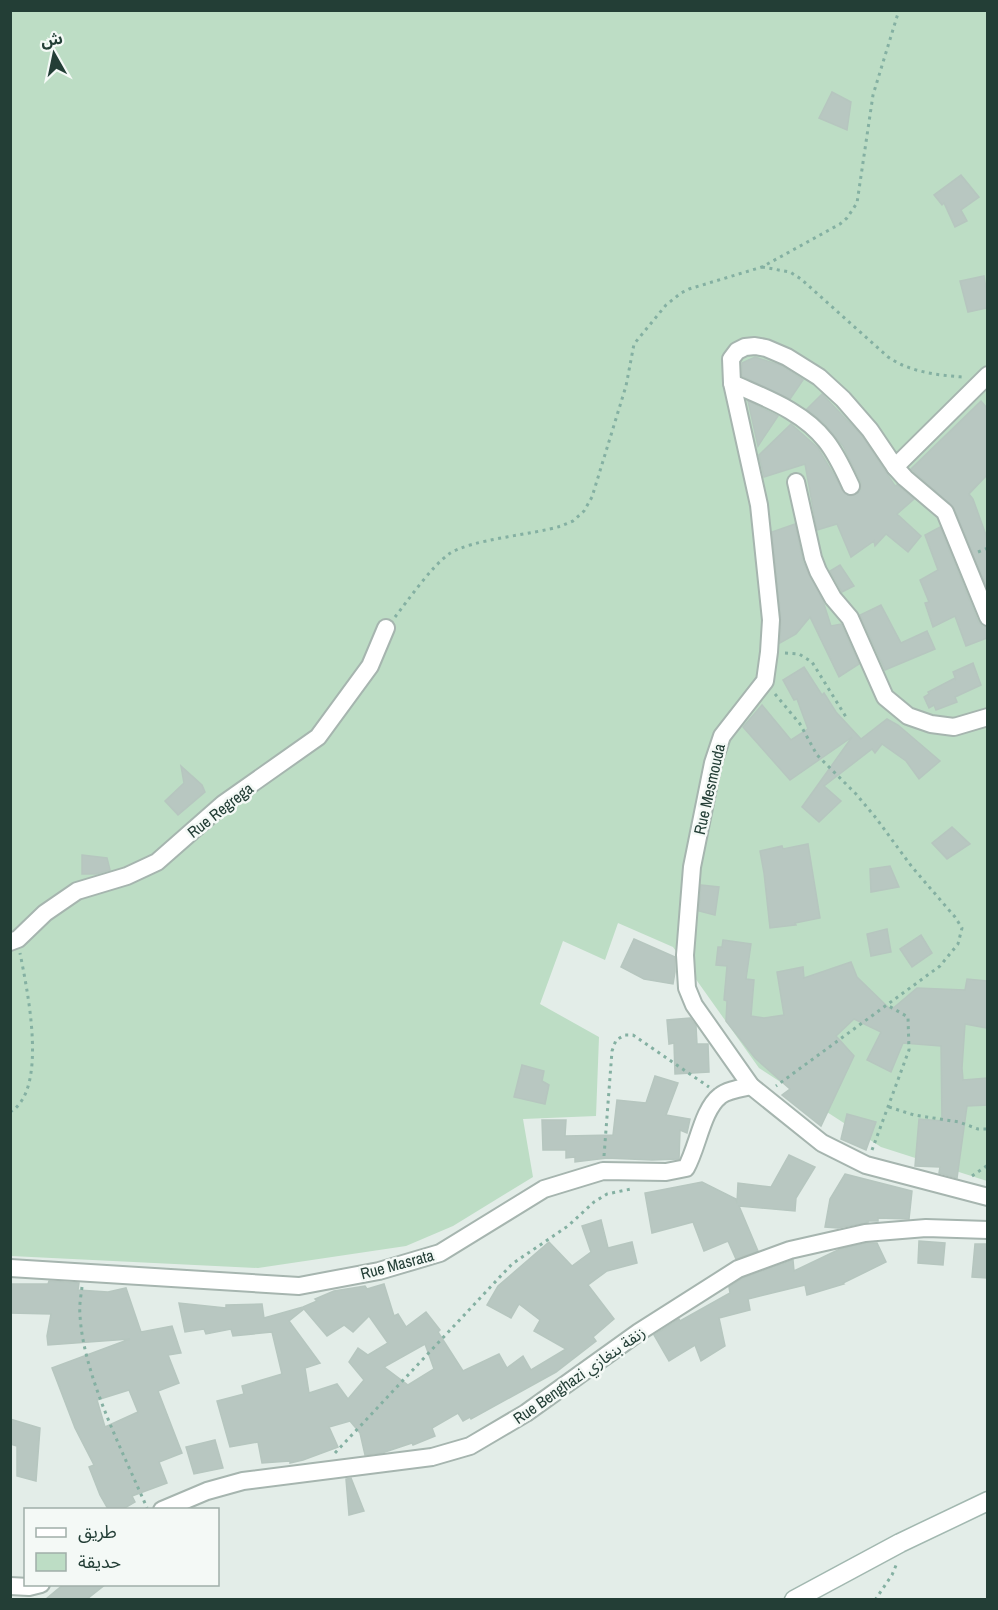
<svg xmlns="http://www.w3.org/2000/svg" width="998" height="1610" viewBox="0 0 998 1610" font-family="'Archivo Narrow','Noto Sans Arabic',sans-serif">
  <style>
    .green { fill: #bdddc5 }
    .building { fill: #b8c7c1; stroke: #b6c6bf; stroke-width: 1.5; fill-rule: evenodd }
    .lines { fill: none; stroke-linecap: round; stroke-linejoin: round }
    .minor-casing { stroke: #a6b5af; stroke-width: 20 }
    .secondary-casing { stroke: #a2b8b0; stroke-width: 21 }
    .path { stroke: #84b0a2; stroke-width: 3; stroke-dasharray: 3 4.5; stroke-linecap: butt }
    .minor { stroke: #fff; stroke-width: 16 }
    .secondary { stroke: #fff; stroke-width: 18 }
    .labels { text-anchor: middle; dominant-baseline: central; stroke-width: 5; stroke-linejoin: round; paint-order: stroke }
    .street-label { font-size: 16px; fill: #233e36; stroke: #f4f9f6 }
  </style>
  <rect width="100%" height="100%" fill="#e3ede8"/>
  <polygon class="green" points="11,11 987,11 987,1181 881,1147 759,1068 673,947 618,923 605,960 563,941 540,1004 599,1037 596,1116 523,1119 533,1177 453,1226 406,1246 258,1268 11,1256"/>
  <g class="building">
    <polygon points="832,92 851,102 847,130 819,118"/>
    <polygon points="961,175 979,197 961,210 967,221 955,227 944,203 942,205 934,195"/>
    <polygon points="984,276 987,294 987,308 968,312 960,281"/>
    <polygon points="755,357 782,366 803,380 790,399 742,376 742,363"/>
    <polygon points="822,394 862,436 895,486 897,485 914,499 897,514 921,536 908,552 886,534 875,546 874,541 851,557 837,524 817,530 805,464 764,477 759,455 791,424 818,448 845,494 851,496 859,492 861,488 861,482 843,446 824,423 807,409"/>
    <polygon points="748,401 778,416 758,446"/>
    <polygon points="981,401 987,408 987,475 969,494 973,499 987,538 987,588 954,508 911,469"/>
    <polygon points="795,524 803,562 823,601 831,626 841,624 859,664 839,677 810,617 796,634 780,643 781,619 772,532"/>
    <polygon points="940,527 978,621 982,626 987,627 987,638 966,646 955,616 933,627 925,603 929,602 920,580 938,570 925,535"/>
    <polygon points="840,565 854,586 842,592 830,571"/>
    <polygon points="881,605 901,643 927,631 935,649 885,670 860,615"/>
    <polygon points="973,663 981,685 955,697 957,702 936,710 934,705 929,708 924,697 929,694 928,692 955,678 956,680 953,672"/>
    <polygon points="804,667 822,695 824,693 836,712 861,739 887,719 898,725 940,761 919,779 906,761 882,744 875,753 872,749 824,786 841,801 819,822 802,807 852,737 790,780 743,727 762,705 791,740 808,729 797,699 794,700 783,680"/>
    <polygon points="181,766 202,785 205,792 178,815 165,801 184,783"/>
    <polygon points="952,827 970,844 947,859 932,843"/>
    <polygon points="808,844 820,918 795,923 796,925 770,928 764,873 760,851 782,846 783,849"/>
    <polygon points="82,855 107,858 110,870 96,874 82,874"/>
    <polygon points="890,866 899,887 871,892 870,869"/>
    <polygon points="701,885 719,887 715,915 699,911"/>
    <polygon points="887,929 891,952 871,956 867,934"/>
    <polygon points="921,935 932,953 912,967 900,949"/>
    <polygon points="634,939 675,957 675,972 673,984 644,979 621,967"/>
    <polygon points="723,940 751,944 746,979 754,980 751,1016 764,1018 784,1015 777,972 803,967 804,978 851,962 857,977 891,1010 917,988 965,990 967,979 987,981 987,1028 965,1024 962,1068 963,1080 987,1078 987,1105 967,1106 957,1178 939,1173 940,1167 915,1166 919,1119 942,1121 941,1046 903,1043 891,1072 867,1060 881,1032 854,1019 836,1036 854,1056 821,1126 782,1095 790,1089 755,1058 726,1021 727,1001 724,1000 727,966 716,965 718,947 722,947"/>
    <polygon points="690,1018 696,1026 697,1044 708,1044 709,1072 675,1074 674,1043 669,1044 667,1020"/>
    <polygon points="522,1065 544,1071 542,1081 549,1085 545,1104 514,1097"/>
    <polygon points="655,1076 678,1083 666,1115 690,1119 687,1133 680,1130 679,1159 652,1160 607,1158 575,1162 575,1157 566,1158 566,1150 543,1150 542,1120 566,1120 565,1136 613,1135 617,1100 646,1103"/>
    <polygon points="847,1114 876,1122 866,1150 841,1139"/>
    <polygon points="789,1155 815,1167 796,1198 795,1211 739,1206 758,1251 736,1259 728,1241 704,1251 693,1222 652,1233 645,1193 702,1182 736,1199 737,1203 738,1183 771,1187"/>
    <polygon points="845,1174 912,1191 909,1219 878,1218 878,1221 867,1221 868,1222 838,1228 825,1227 830,1199"/>
    <path d="M 601,1220 L 608,1248 L 632,1242 L 637,1263 L 607,1271 L 588,1285 L 614,1319 L 593,1337 L 596,1341 L 556,1372 L 471,1419 L 470,1417 L 463,1421 L 458,1413 L 432,1428 L 435,1436 L 413,1445 L 412,1443 L 382,1453 L 365,1455 L 360,1433 L 350,1421 L 329,1427 L 338,1447 L 303,1460 L 290,1463 L 290,1461 L 262,1463 L 258,1442 L 230,1447 L 217,1401 L 244,1394 L 242,1386 L 282,1374 L 272,1332 L 233,1336 L 231,1329 L 206,1334 L 204,1329 L 185,1332 L 179,1303 L 226,1308 L 226,1305 L 262,1304 L 264,1318 L 303,1307 L 317,1301 L 315,1299 L 334,1291 L 365,1286 L 367,1289 L 384,1284 L 394,1316 L 398,1314 L 406,1327 L 426,1312 L 440,1330 L 438,1332 L 463,1371 L 499,1354 L 507,1368 L 523,1356 L 531,1370 L 566,1349 L 534,1331 L 540,1320 L 519,1304 L 511,1318 L 487,1305 L 498,1286 L 549,1242 L 572,1266 L 591,1252 L 582,1226 ZM 304,1309 L 327,1336 L 344,1325 L 353,1332 L 369,1316 L 388,1343 L 368,1355 L 358,1348 L 349,1362 L 364,1380 L 348,1399 L 337,1384 L 309,1393 L 305,1368 L 320,1363 L 289,1321 ZM 425,1344 L 434,1369 L 408,1385 L 384,1367 Z"/>
    <polygon points="919,1241 945,1243 943,1265 918,1263"/>
    <polygon points="867,1243 877,1243 886,1262 843,1283 844,1284 807,1295 805,1285 748,1299 750,1310 719,1318 725,1346 701,1361 695,1345 669,1361 654,1335 679,1319 680,1321 730,1293 729,1287 743,1278 793,1260 794,1271 840,1249"/>
    <polygon points="975,1244 987,1244 987,1278 972,1277"/>
    <path d="M 49,1281 L 79,1283 L 78,1290 L 108,1292 L 126,1288 L 141,1332 L 172,1326 L 181,1353 L 168,1355 L 179,1383 L 158,1391 L 182,1453 L 159,1462 L 167,1483 L 132,1496 L 135,1502 L 123,1509 L 108,1509 L 100,1495 L 89,1467 L 94,1465 L 75,1428 L 52,1368 L 130,1339 L 48,1345 L 47,1336 L 51,1314 L 10,1313 L 10,1284 L 48,1284 ZM 129,1390 L 138,1412 L 105,1427 L 97,1400 Z"/>
    <polygon points="10,1419 40,1428 36,1481 17,1476 17,1446 10,1444"/>
    <polygon points="215,1440 223,1468 194,1474 186,1447"/>
    <polygon points="351,1478 364,1511 349,1515 346,1479"/>
    <polygon points="64,1584 106,1584 87,1599 46,1599"/>
  </g>
  <g class="lines">
    <g class="minor-casing">
      <g id="minor">
        <polyline points="988,375 895,467 870,430 843,399 819,377 787,357 766,348 755,346 745,347 737,351 731,359 732,383 759,505 771,620 769,652 765,681 722,736 713,763 692,867 685,955 687,988 694,1005 751,1086 822,1143 866,1165 988,1197"/>
        <path d="M 732,383 C 765,398 803,411 826,441 C 837,455 844,471 851,486"/>
        <polyline points="895,467 905,478 945,512 988,617"/>
        <polyline points="796,482 813,558 818,571 833,598 850,618 885,697 908,716 931,724 954,727 988,717"/>
        <polyline points="10,942 18,939 45,913 77,891 127,876 157,862 223,804 318,737 370,666 386,628"/>
        <path d="M 10,1268 L 299,1286 L 379,1271 L 440,1253 L 544,1189 L 603,1171 L 666,1172 L 686,1168 C 698,1147 702,1110 720,1096 C 727,1090 742,1088 751,1086"/>
        <polyline points="162,1510 207,1491 243,1481 432,1457 470,1446 526,1413 639,1332 738,1269 790,1250 865,1233 926,1228 988,1230"/>
        <polyline points="10,1586 29,1587 41,1584"/>
      </g>
    </g>
    <g class="secondary-casing">
      <polyline id="secondary" points="794,1600 900,1543 988,1501"/>
    </g>
    <g class="path">
      <path d="M 762,267 L 790,272 L 801,279 L 888,357 C 910,372 936,375 962,377"/>
      <polyline points="978,552 988,548"/>
      <path d="M 395,617 C 409,599 431,567 449,554 C 471,539 532,535 561,526 L 573,521 L 584,511 L 592,497 L 626,386 L 634,344 L 666,305 L 681,293 L 689,289 L 762,267 L 840,224 L 847,218 L 857,203 L 873,95 L 899,10"/>
      <polyline points="785,653 799,654 812,662 846,717"/>
      <polyline points="775,694 800,724 817,755 856,794 876,818 912,867 955,917 962,928 958,944 940,966 776,1086"/>
      <polyline points="889,1107 914,1115 959,1122 978,1129 988,1129"/>
      <path d="M 10,1112 C 49,1090 27,989 20,953"/>
      <polyline points="872,1150 909,1050 908,1017 887,1005"/>
      <polyline points="604,1156 612,1051 616,1040 625,1035 633,1035 709,1087"/>
      <polyline points="972,1176 988,1165"/>
      <path d="M 82,1287 C 81,1296 79,1305 80,1315 C 83,1375 123,1452 147,1508"/>
      <polyline points="335,1453 512,1264 568,1226 594,1202 607,1194 631,1189"/>
      <polyline points="875,1600 892,1575 897,1563"/>
    </g>
    <use href="#minor" class="minor"/>
    <use href="#secondary" class="secondary"/>
  </g>
  <g class="labels">
    <g class="street-label">
      <text transform="translate(709 789) rotate(-77)">Rue Mesmouda</text>
      <text transform="translate(220 810) rotate(-38)">Rue Regrega</text>
      <text transform="translate(397 1264) rotate(-15)">Rue Masrata</text>
      <text transform="translate(579 1375) rotate(-35)">Rue Benghazi زنقة بنغازي</text>
    </g>
  </g>
  <rect width="998" height="1610" fill="none" stroke="#233e36" stroke-width="24"/>
  <rect x="24" y="1508" width="195" height="78" fill="#f4f9f6" stroke="#a0aea9" stroke-width="1.5"/>
  <rect x="36" y="1528" width="30" height="9" fill="#ffffff" stroke="#a0aea9" stroke-width="1.5"/>
  <text x="78" y="1538" font-size="18" fill="#233e36">طريق</text>
  <rect x="36" y="1553" width="30" height="18" fill="#bdddc5" stroke="#a0aea9" stroke-width="1.5"/>
  <text x="78" y="1568" font-size="18" fill="#233e36">حديقة</text>
  <g transform="translate(54 54) rotate(351)" stroke="#f4f9f6" stroke-width="4.5" paint-order="stroke">
  <path d="M0-4.5L10 22L0 15L-10 22Z" fill="#233e36"/>
  <text y="-9" font-size="16" font-weight="bold" text-anchor="middle" fill="#233e36">ش</text>
  </g>
</svg>
